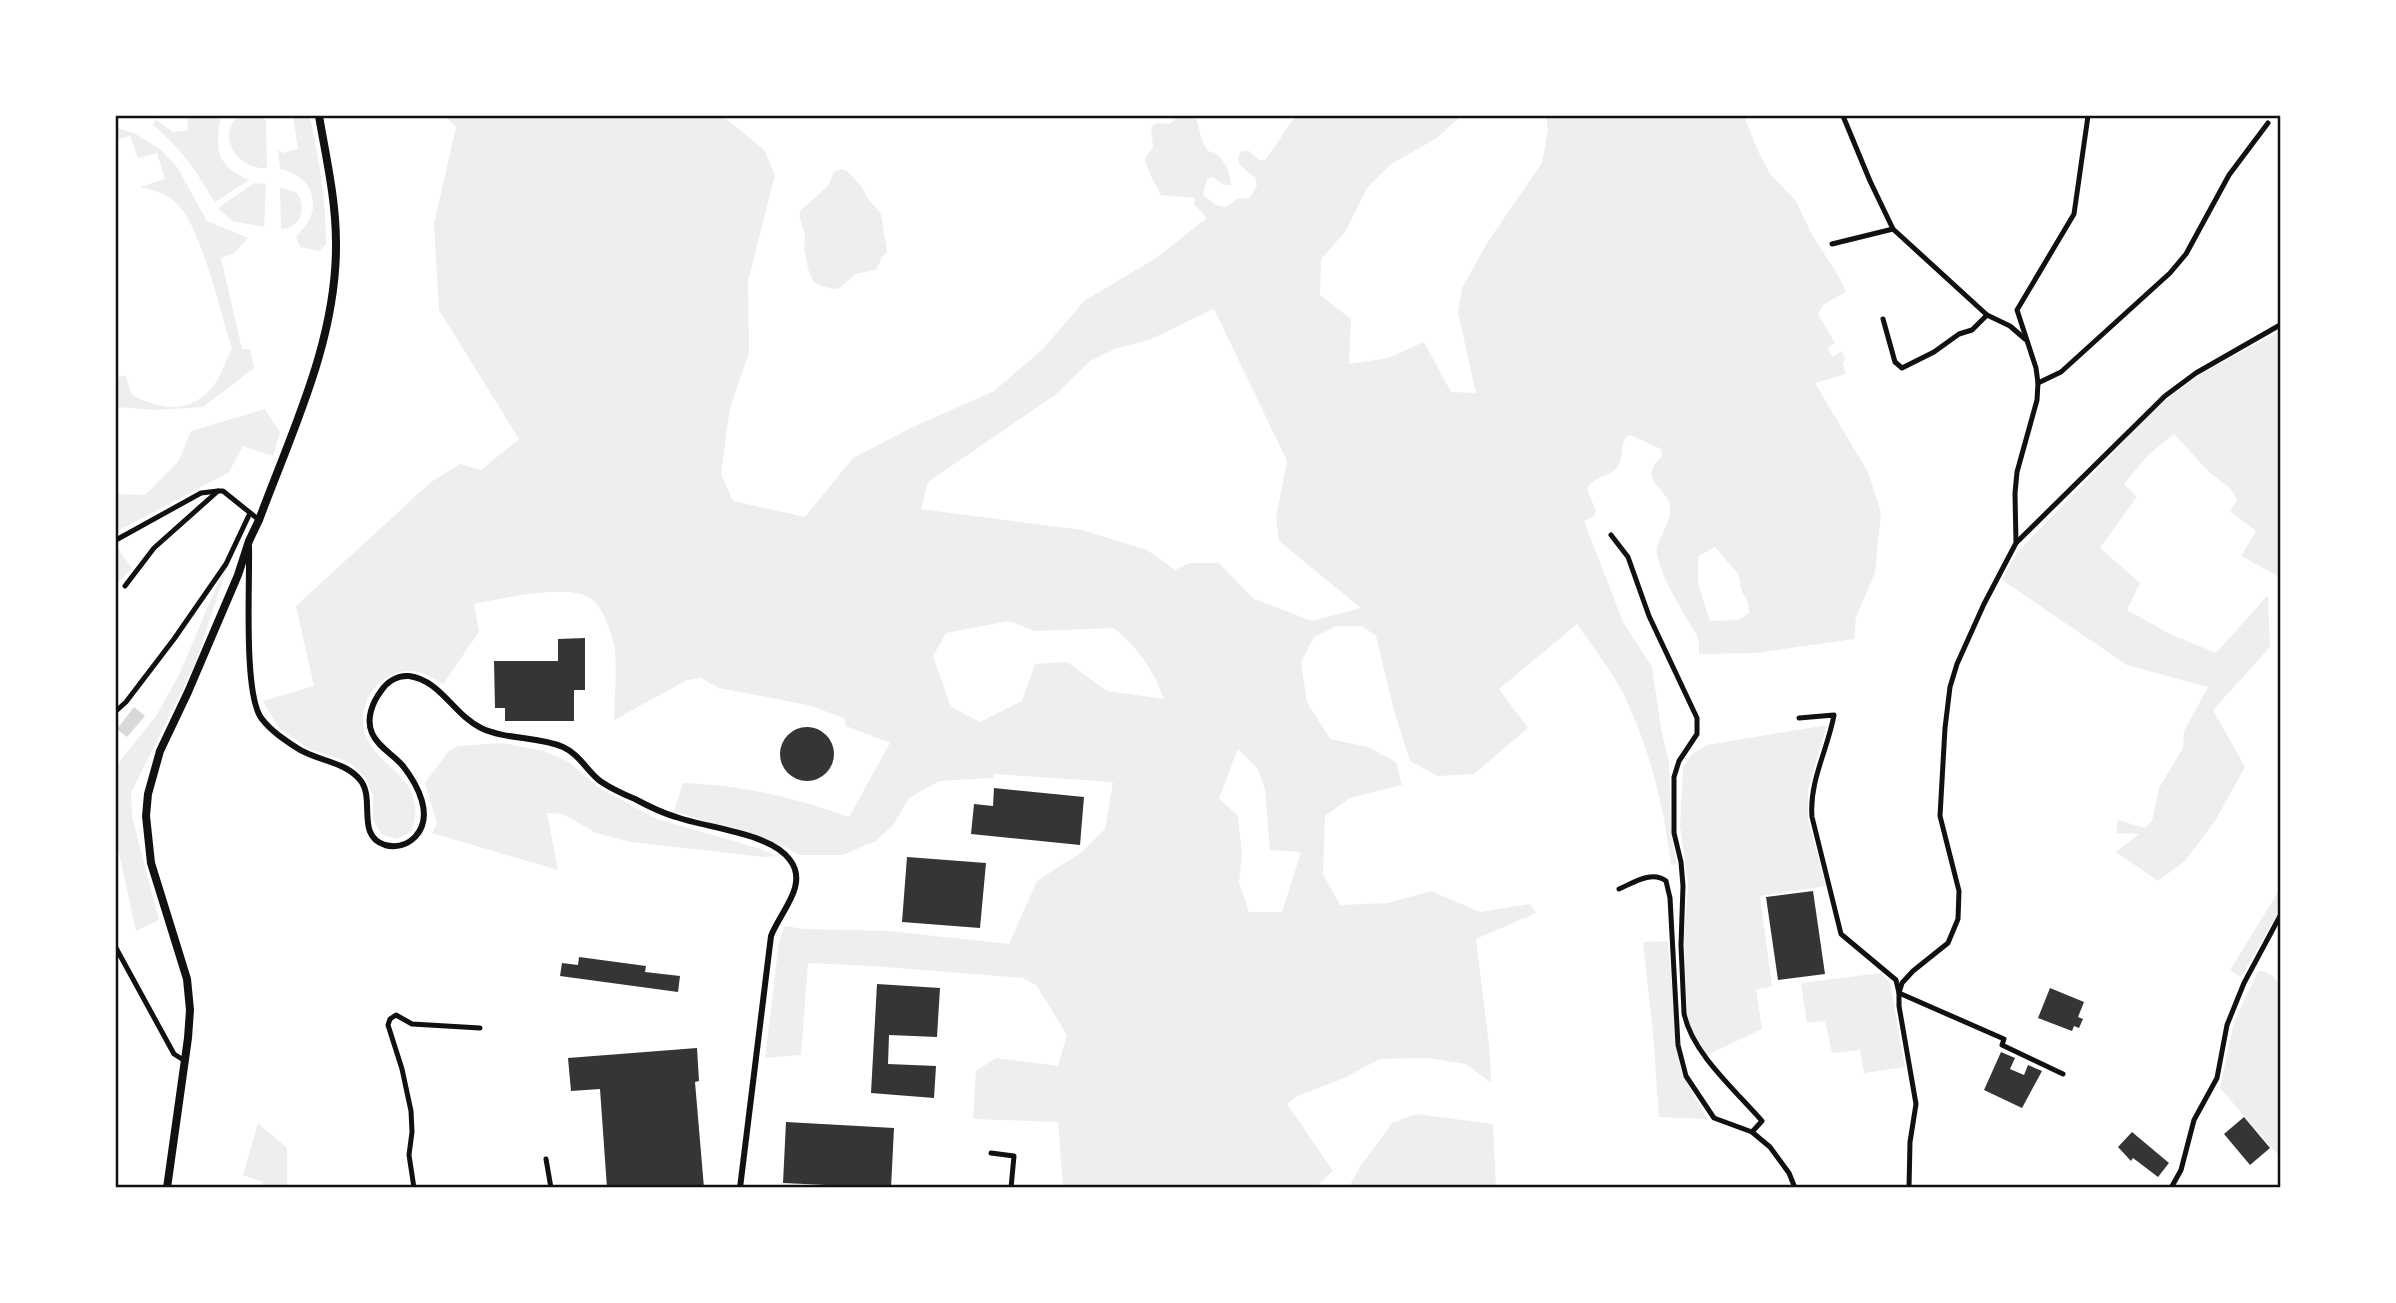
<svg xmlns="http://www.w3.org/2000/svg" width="2396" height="1303" viewBox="0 0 2396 1303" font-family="'Work Sans',sans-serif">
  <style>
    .green { fill: #eee; fill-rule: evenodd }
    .water { fill: #d9d9d9 }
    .building { fill: #353535 }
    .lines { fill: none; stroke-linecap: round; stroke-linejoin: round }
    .minor { stroke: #111; stroke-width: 5 }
    .tertiary { stroke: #111; stroke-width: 6 }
    .primary { stroke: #111; stroke-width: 8 }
    .neatline { fill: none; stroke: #111; stroke-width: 2.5 }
  </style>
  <rect width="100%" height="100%" fill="#fff"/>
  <g class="green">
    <path d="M 187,116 L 221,116 C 215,149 215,165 249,180 L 215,202 C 195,170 183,150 153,125 L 155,119 L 173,132 L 188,130 Z"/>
    <path d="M 239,116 L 262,116 L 266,121 L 267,168 C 237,170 215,135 239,116 Z"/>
    <path d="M 293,116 L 310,116 C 319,161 326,197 326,244 L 319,251 L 300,247 L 296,237 C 303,229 312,219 313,208 C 315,186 299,173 280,169 L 278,150 L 283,153 L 298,149 Z"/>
    <path d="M 445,116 L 723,116 L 764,150 L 775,175 L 748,281 L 749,353 L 730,408 L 721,474 L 733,501 L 805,517 L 853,458 L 913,427 L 994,391 L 1043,349 L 1084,301 L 1156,258 L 1207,218 L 1194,204 L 1195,198 L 1161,195 C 1157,187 1145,166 1145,158 L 1153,148 L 1151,127 L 1157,123 L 1170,124 L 1178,116 L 1196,116 C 1198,126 1201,140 1207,149 C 1214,157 1209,148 1217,155 C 1226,162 1231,174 1231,185 L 1224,185 L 1213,177 L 1207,179 L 1203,195 L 1216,205 L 1226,207 L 1237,199 L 1250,198 L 1257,185 L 1255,178 L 1239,164 L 1238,157 L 1242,151 L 1249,151 L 1259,160 L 1265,160 C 1277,146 1284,129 1297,116 L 1461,116 L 1437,138 L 1391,164 L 1367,188 L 1345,232 L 1321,259 L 1320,295 L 1351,319 L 1349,364 L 1388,358 L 1424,342 L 1451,392 L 1476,393 L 1458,313 L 1462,288 L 1489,240 L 1542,163 L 1548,130 L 1546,116 L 1744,116 L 1758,151 L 1770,174 L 1796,201 L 1812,235 L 1838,275 L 1846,292 L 1824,304 L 1818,314 L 1835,343 L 1827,348 L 1833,357 L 1841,351 L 1845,358 L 1843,364 L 1846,374 L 1815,383 L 1868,472 L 1881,512 L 1875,573 L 1856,617 L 1854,639 L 1756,653 L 1699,654 L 1699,642 L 1696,634 C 1686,617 1653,565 1657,547 C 1661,533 1672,521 1670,506 C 1667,487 1636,481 1662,456 L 1661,449 L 1630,435 L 1625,438 C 1621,447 1623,458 1618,466 C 1612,476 1595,475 1587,489 L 1596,511 L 1594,516 L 1584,521 L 1623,622 L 1652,667 L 1661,729 L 1669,762 L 1671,832 L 1677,864 L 1671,865 C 1664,807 1650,750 1625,697 C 1613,672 1593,648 1577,624 L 1499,689 L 1528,728 L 1474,774 L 1438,776 L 1410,761 L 1394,711 L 1376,636 L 1362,626 L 1337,626 L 1314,637 L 1301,662 L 1307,702 L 1330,739 L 1368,747 L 1396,762 L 1402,785 L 1350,798 L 1325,816 L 1323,874 L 1340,905 L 1388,903 L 1431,891 L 1480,912 L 1530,904 L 1536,913 L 1476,939 L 1490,1054 L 1491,1083 L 1466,1064 L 1428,1058 L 1380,1059 L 1342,1079 L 1297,1096 L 1287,1104 L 1333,1171 L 1316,1187 L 1063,1187 L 1058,1122 L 973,1119 L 976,1071 L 996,1058 L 1058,1066 L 1067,1035 L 1036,985 L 1023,978 L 872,966 L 808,963 L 801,1055 L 765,1058 L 779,942 L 785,926 L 803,929 L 888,931 L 1009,944 L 1037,881 L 1082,852 L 1105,829 L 1113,782 L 994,774 L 993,778 L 939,781 L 909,798 L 894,824 L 876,841 L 843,855 L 800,855 L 785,847 L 674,811 L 683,783 C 741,785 794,797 849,817 L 890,743 L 846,726 L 844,718 L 808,705 L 719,688 L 701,678 L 687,680 L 614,720 C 614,699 618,664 614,645 C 611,631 603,606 590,598 C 567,583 500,599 474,604 L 479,632 L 443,684 C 436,680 427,674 419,672 C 383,664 353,703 366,736 C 376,762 408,773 414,800 C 417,811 415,822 411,832 L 397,839 L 382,835 L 373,820 L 373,795 L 366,779 L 349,762 L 309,749 L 278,727 L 263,701 L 314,686 L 296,606 L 431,482 L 460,464 L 481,470 L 519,439 L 439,310 L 434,224 L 456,127 ZM 1214,309 L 1287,461 L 1276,517 L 1279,541 L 1361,608 L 1312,621 L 1254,599 L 1219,563 L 1190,563 L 1175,570 L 1147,550 L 1082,530 L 921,509 L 928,482 L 1055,395 L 1090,361 L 1117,348 L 1149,340 ZM 1715,547 L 1738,574 L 1742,592 L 1748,602 L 1749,613 L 1738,620 L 1710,621 L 1698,583 L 1698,556 ZM 1009,621 L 1034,631 L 1114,628 C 1138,648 1153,669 1164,699 L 1107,691 L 1067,662 L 1035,664 L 1022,701 L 980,722 L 951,707 L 933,656 L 946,633 ZM 1238,749 L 1258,769 L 1265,790 L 1270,850 L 1301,852 L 1282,912 L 1249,912 L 1239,883 L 1242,854 L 1238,816 L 1219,798 Z"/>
    <path d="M 116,128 L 134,133 L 160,149 L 177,167 L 207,221 L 248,238 L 233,254 L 221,258 L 242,349 L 250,349 L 254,368 L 203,407 L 155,410 L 116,407 L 116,378 L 125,375 L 132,395 C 165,412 196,414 218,379 C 223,370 226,359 232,349 C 221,314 202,231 179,206 C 169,194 155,191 140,187 L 165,179 L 157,153 L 138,158 L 130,136 L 116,140 Z"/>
    <polygon points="841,169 847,171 861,186 868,199 881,214 887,252 882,257 876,270 855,274 840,288 834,289 820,286 814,282 808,269 804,248 805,234 799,216 801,210 828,186 834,172"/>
    <polygon points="254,183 266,184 264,227 232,221 218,208"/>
    <path d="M 280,187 L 297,193 C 307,208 301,228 281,229 Z"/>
    <polygon points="2280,331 2280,577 2241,556 2256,531 2230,511 2237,500 2231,489 2209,472 2174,434 2149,454 2124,484 2137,497 2100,548 2140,583 2127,610 2170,634 2216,653 2268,595 2270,647 2213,710 2245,767 2215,821 2185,861 2158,881 2116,852 2139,834 2116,833 2118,820 2145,828 2152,821 2159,788 2183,748 2184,731 2208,687 2127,665 2002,580 2016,554 2155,409 2196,377"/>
    <polygon points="265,409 280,433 273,456 243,446 229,472 116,532 116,494 145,495 178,462 191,431"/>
    <polygon points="116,546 132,568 116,585"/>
    <polygon points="227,567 196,662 131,793 132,817 159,920 136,931 116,839 116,772 120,761 156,716 180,673 216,587"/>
    <polygon points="1827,725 1808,789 1808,819 1826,886 1760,896 1772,987 1756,989 1762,1029 1707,1055 1690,1027 1687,1012 1684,940 1688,885 1680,826 1683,768 1692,754 1707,745"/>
    <polygon points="503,743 544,751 569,762 598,787 657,819 761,849 777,856 763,857 631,842 596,833 563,814 547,813 558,870 432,833 437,823 425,783 448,752 458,746"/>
    <polygon points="2280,889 2280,910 2241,977 2230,970"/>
    <polygon points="1668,941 1677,1052 1681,1071 1707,1119 1659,1117 1653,1034 1643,942"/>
    <path d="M 2258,971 C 2269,971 2274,977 2280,985 L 2280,1157 L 2220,1088 L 2234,1022 Z"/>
    <polygon points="1881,973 1890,983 1905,1067 1864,1073 1860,1050 1832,1053 1825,1021 1807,1023 1801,983"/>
    <polygon points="1416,1114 1493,1124 1496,1187 1349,1187 1360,1167 1392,1123"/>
    <polygon points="258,1123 287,1148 287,1182 290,1187 261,1187 263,1182 243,1175"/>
  </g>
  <polygon class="water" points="134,707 145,716 127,737 117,729"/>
  <g class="building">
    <polygon points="585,638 585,690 574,690 574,721 505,721 505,708 495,708 494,661 558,661 558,639"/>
    <circle cx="807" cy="754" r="27"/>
    <polygon points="994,788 1084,797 1080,845 971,834 974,804 993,806"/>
    <polygon points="907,857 986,863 980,928 902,922"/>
    <polygon points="1813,891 1825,974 1778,980 1766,897"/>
    <polygon points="579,957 646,966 645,972 680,976 678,992 560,976 562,963 578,965"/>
    <polygon points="877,984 940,988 937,1037 889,1035 888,1064 936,1066 934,1098 871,1093"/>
    <polygon points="2050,988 2084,1002 2078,1017 2083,1019 2079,1028 2074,1026 2072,1031 2038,1018"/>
    <polygon points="697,1048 699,1081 695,1082 704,1188 607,1188 600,1089 571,1091 568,1058"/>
    <polygon points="2001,1052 2015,1058 2010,1069 2024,1075 2028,1065 2042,1071 2022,1108 1984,1090"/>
    <polygon points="2244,1117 2270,1148 2250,1165 2224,1134"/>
    <polygon points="786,1122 894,1128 891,1188 783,1183"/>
    <polygon points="2132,1132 2169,1163 2158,1177 2133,1158 2131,1161 2118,1147"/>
  </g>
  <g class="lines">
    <g class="minor">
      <polyline points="1843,116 1870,181 1893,229 1987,315 2010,326 2025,339"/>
      <polyline points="1832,244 1893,229"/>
      <polyline points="1883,319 1895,362 1902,368 1934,352 1959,334 1972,330 1987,315"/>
      <polyline points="2038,383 2061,372 2170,273 2186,254 2229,175 2268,123"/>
      <path d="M 1611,535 L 1628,557 L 1649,616 L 1697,718 L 1697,734 L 1679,761 L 1674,777 L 1674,833 L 1681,862 L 1683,886 L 1681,945 L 1684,1013 C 1691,1052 1736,1091 1762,1121 L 1752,1132"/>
      <polyline points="116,540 201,493 218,491"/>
      <polyline points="2017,542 2165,396 2196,373 2280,325"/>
      <polyline points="125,586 154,548 218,491 223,491 259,520"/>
      <polyline points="116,711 126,702 174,639 226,564 250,513"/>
      <path d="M 1799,718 L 1834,715 C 1828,749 1809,781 1812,817 L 1841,934 L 1896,980 L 1899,993 L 2004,1039 L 2002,1045 L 2063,1074"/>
      <path d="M 1619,889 C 1633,883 1652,870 1666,881 L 1670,898 L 1678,1045 L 1686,1076 L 1714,1118 L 1752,1132 L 1770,1147 L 1789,1173 L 1795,1188"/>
      <polyline points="116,948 174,1054 185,1061"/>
      <polyline points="991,1153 1014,1156 1011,1188"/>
      <polyline points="546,1159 551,1188"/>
      <polyline points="414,1188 409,1155 412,1132 411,1111 402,1069 388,1025 390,1019 396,1015 412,1024 480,1028"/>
      <polyline points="1909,1188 1910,1142 1916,1104 1899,1006 1899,993 1902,983 1913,971 1948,943 1958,919 1959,891 1940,816 1945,728 1950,687 1957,664 1984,604 2016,543 2015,493 2017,472 2037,400 2038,383 2036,368 2017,310 2074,214 2088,116"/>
      <polyline points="2171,1188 2181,1170 2194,1120 2217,1078 2227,1025 2244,983 2280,916"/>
    </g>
    <path class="tertiary" d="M 249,547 C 250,582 243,696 262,719 C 271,731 285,740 297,748 C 316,761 346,761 361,781 C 375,800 356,836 385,845 C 396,848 407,845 415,837 C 435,816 417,784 403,766 C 394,755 377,746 372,733 C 366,719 372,703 381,691 C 387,682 397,675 409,676 C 440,680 454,715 481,728 C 506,740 537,736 563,747 C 579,754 587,771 600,781 C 610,788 623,794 635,799 C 648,806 662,813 676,817 C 707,828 771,833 790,860 C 809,885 780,912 771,936 L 740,1188"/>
    <path class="primary" d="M 167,1188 L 188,1038 L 190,1010 L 187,979 L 151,863 L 146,816 L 148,794 L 160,751 L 188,692 L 238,575 L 249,541 L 259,520 C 292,431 337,340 336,243 C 336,200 326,157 319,116"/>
  </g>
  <rect width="2396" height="1303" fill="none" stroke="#ffffff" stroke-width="234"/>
  <rect x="117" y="117" width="2162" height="1069" class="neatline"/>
</svg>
